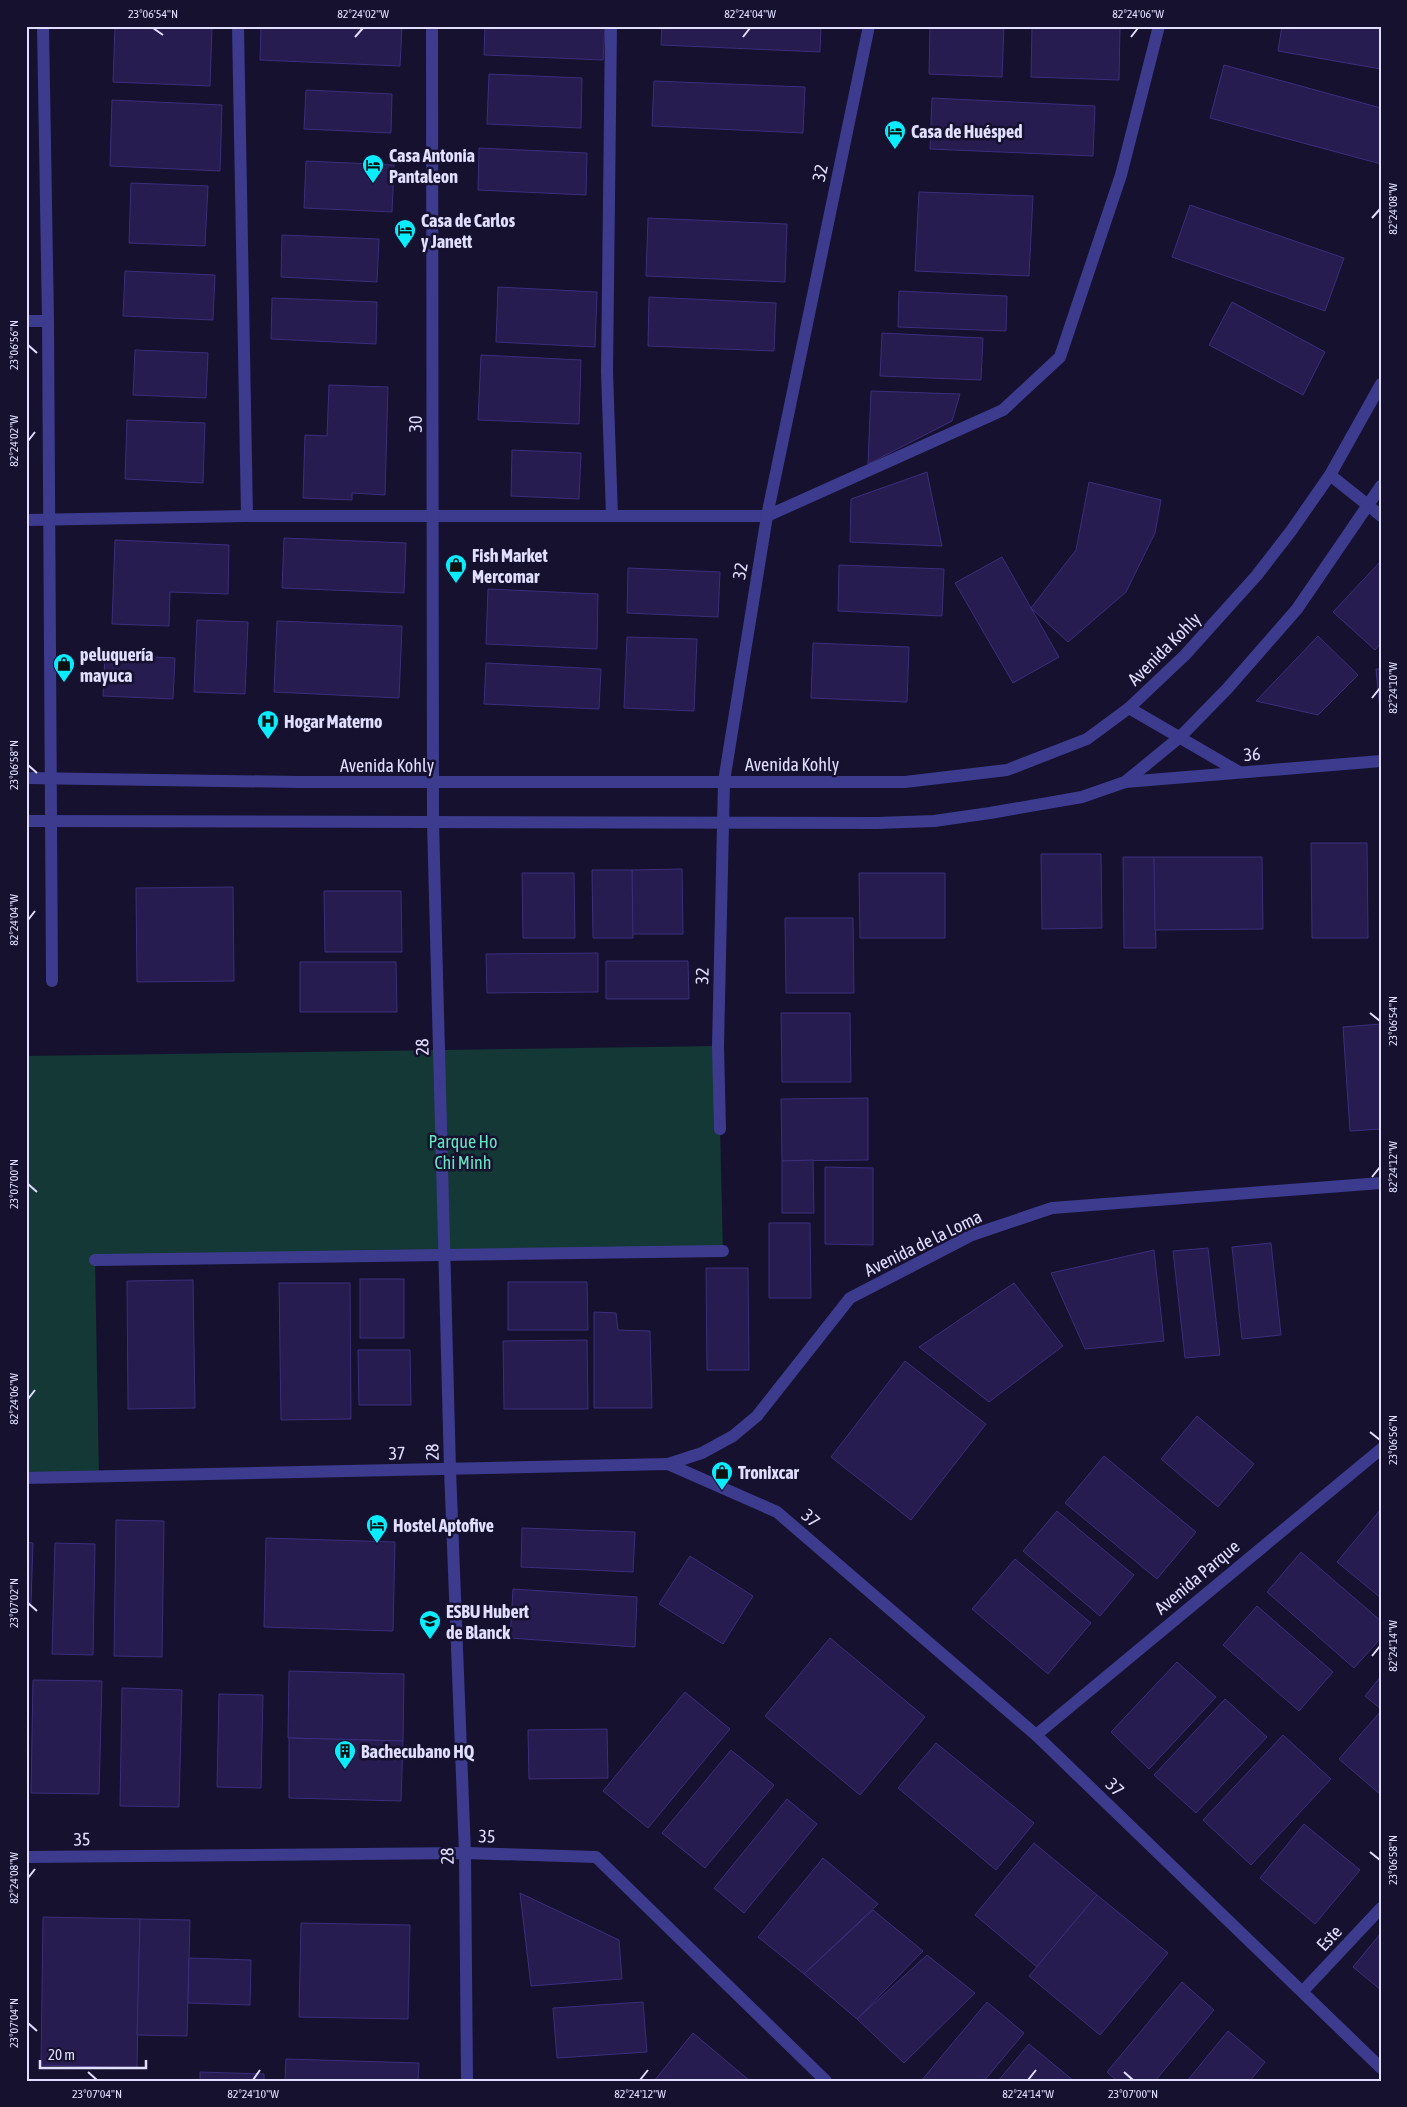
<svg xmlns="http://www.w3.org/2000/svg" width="1407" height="2107" viewBox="0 0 1407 2107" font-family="'Asap Condensed',sans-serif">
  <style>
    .green { fill: #143836 }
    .building { fill: #261c50; stroke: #3b2e7c }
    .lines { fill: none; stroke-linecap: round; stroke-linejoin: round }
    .service { stroke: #3c3b8e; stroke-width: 12 }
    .minor { stroke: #3c3b8e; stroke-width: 12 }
    .tertiary { stroke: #3c3b8e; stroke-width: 12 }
    .ticks { fill: none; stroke: #e1deff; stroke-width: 2 }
    .labels { text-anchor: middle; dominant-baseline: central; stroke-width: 5; stroke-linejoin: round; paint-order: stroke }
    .poi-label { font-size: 18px; font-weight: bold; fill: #e1deff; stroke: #15112e; text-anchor: start }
    .street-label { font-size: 18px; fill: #e1deff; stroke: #15112e }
    .park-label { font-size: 18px; fill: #64e5c2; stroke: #15112e }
    .neatline { fill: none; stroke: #e1deff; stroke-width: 2 }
    .ticks-label { font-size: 12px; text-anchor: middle; fill: #e1deff }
  </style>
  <rect width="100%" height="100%" fill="#15112e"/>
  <polygon class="green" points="718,1046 723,1251 95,1260 99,1477 26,1478 26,1056"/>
  <g class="building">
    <polygon points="115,26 212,26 210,86 113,82"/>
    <polygon points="261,26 402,26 400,66 260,60"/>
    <polygon points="485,26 605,26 603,60 484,55"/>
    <polygon points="662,26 821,26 820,52 661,45"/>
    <polygon points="930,26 1004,26 1002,77 929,74"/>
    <polygon points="1032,26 1120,26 1119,80 1031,77"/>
    <polygon points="1282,26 1381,26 1381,69 1278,51"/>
    <polygon points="1224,65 1381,108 1381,164 1210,118"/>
    <polygon points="489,74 582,78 581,128 487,124"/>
    <polygon points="654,81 805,87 803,133 652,126"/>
    <polygon points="306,90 392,94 391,133 304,129"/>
    <polygon points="932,98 1095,106 1093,156 930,149"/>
    <polygon points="112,100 222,105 220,171 110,166"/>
    <polygon points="479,148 587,153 586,195 478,190"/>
    <polygon points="306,161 394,165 392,212 304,208"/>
    <polygon points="131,183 208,186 205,246 129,243"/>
    <polygon points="919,192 1033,196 1029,276 915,271"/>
    <polygon points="1190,205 1344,258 1325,311 1172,257"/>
    <polygon points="648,218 787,224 785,282 646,276"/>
    <polygon points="282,235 379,239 377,282 281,277"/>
    <polygon points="125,271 215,275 213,320 123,316"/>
    <polygon points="498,287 597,292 595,347 496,342"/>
    <polygon points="899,291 1007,296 1006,331 898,327"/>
    <polygon points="649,297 776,303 774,351 648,346"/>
    <polygon points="272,298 377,302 376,344 271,339"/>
    <polygon points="1232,302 1325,352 1303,395 1209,345"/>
    <polygon points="882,333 983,338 981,380 880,376"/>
    <polygon points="135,350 208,353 206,398 133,395"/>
    <polygon points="481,355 581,360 579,424 478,420"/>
    <polygon points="329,385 388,387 385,495 352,493 352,500 303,498 305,435 327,436"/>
    <polygon points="871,391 960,394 952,421 868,464"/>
    <polygon points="127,420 205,423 203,483 125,479"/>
    <polygon points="512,450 581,453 579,499 511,496"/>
    <polygon points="927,472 942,546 850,542 851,499"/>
    <polygon points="1089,482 1161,500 1155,533 1126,592 1068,642 1031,608 1076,550"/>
    <polygon points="284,538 406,543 404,593 282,588"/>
    <polygon points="115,540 229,545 228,594 170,592 169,626 112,624"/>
    <polygon points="1002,557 1059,657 1013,683 955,583"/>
    <polygon points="1379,563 1381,565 1381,643 1375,650 1333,612"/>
    <polygon points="839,565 944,569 942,616 838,611"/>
    <polygon points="628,568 720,572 718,617 627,613"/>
    <polygon points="488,589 598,594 597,649 486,644"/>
    <polygon points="197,620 248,622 245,694 194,692"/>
    <polygon points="277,621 402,626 399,698 274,692"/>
    <polygon points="1318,636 1358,675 1318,715 1256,701"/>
    <polygon points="627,637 697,639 694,711 624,708"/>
    <polygon points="813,643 909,647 907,702 811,698"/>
    <polygon points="105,655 175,658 173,699 103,696"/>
    <polygon points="486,663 601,669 599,709 484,704"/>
    <polygon points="1376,669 1381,669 1381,711 1380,711"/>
    <polygon points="1311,843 1367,843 1368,938 1312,938"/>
    <polygon points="1041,854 1101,854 1102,928 1042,929"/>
    <polygon points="1123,857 1154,857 1156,948 1124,948"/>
    <polygon points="1154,857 1262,857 1263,929 1155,930"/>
    <polygon points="682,869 683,934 632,934 632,870"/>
    <polygon points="592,870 632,870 633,938 593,938"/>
    <polygon points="522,873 574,873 575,938 523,938"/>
    <polygon points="859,873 945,873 945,938 860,938"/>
    <polygon points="233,887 234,981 137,982 136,888"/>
    <polygon points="324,891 401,891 402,952 325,952"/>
    <polygon points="785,918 853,918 854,993 786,993"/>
    <polygon points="598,953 598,992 487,993 486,954"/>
    <polygon points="606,961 688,961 689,999 606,999"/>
    <polygon points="300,962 396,962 397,1012 300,1012"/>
    <polygon points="781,1013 850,1013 851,1082 782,1082"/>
    <polygon points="1381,1024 1381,1129 1350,1131 1343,1027"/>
    <polygon points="868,1098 868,1160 782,1161 781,1099"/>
    <polygon points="813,1160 814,1213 782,1213 782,1161"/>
    <polygon points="825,1167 873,1168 873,1245 825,1244"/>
    <polygon points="769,1223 810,1223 811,1298 769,1298"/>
    <polygon points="1271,1243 1281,1335 1242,1339 1232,1247"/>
    <polygon points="1208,1248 1220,1355 1185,1358 1173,1251"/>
    <polygon points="1154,1250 1164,1341 1085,1349 1051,1273"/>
    <polygon points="706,1268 748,1268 749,1370 707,1370"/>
    <rect x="360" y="1279" width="44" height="59"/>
    <polygon points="193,1280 195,1408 128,1409 127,1281"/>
    <polygon points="508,1282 587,1282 588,1330 508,1330"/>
    <polygon points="279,1283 350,1283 351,1419 281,1420"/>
    <polygon points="1014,1283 1063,1346 989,1402 919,1347"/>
    <polygon points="594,1312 616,1313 618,1330 650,1331 652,1408 594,1408"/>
    <polygon points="587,1340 588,1409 504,1409 503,1341"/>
    <polygon points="358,1350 410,1350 411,1405 359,1405"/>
    <polygon points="905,1361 986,1424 911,1520 831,1457"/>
    <polygon points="1197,1416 1254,1464 1218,1507 1161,1459"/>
    <polygon points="1104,1456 1196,1532 1157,1579 1065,1503"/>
    <polygon points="1381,1509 1381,1598 1337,1562"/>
    <polygon points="1057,1511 1134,1575 1100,1616 1023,1551"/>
    <polygon points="116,1520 164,1521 162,1657 114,1656"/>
    <polygon points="522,1528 635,1532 633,1572 521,1567"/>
    <polygon points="266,1538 395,1542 393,1631 264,1627"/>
    <polygon points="26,1542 33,1543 31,1603 26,1603"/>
    <polygon points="55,1543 95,1544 93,1655 52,1654"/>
    <polygon points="1301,1552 1381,1621 1381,1638 1354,1668 1267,1592"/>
    <polygon points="690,1556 753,1596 723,1644 659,1604"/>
    <polygon points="1015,1559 1091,1623 1048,1674 972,1609"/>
    <polygon points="513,1589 637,1597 635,1647 510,1638"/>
    <polygon points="1257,1606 1333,1672 1299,1711 1223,1645"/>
    <polygon points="830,1638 925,1717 860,1795 765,1716"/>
    <polygon points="1177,1662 1216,1697 1149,1769 1111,1732"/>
    <polygon points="289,1671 404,1674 403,1741 288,1738"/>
    <polygon points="1381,1676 1381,1709 1365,1696"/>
    <polygon points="33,1680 102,1681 99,1794 31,1793"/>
    <polygon points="122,1688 182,1690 179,1807 120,1806"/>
    <polygon points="685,1692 730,1729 648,1828 603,1791"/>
    <polygon points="219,1694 263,1695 261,1788 217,1787"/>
    <polygon points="1225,1699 1267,1737 1196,1813 1154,1775"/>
    <polygon points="1381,1711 1381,1795 1339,1759"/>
    <polygon points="607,1729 608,1778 529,1779 528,1730"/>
    <polygon points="1283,1735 1331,1779 1251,1865 1203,1820"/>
    <polygon points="289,1738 403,1741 401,1801 289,1798"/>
    <polygon points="936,1743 1034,1823 996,1870 898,1788"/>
    <polygon points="731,1750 774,1785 705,1868 662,1833"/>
    <polygon points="787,1799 817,1824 744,1913 714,1888"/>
    <polygon points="1304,1824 1360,1870 1315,1924 1260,1878"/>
    <polygon points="1034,1843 1097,1895 1037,1967 975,1915"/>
    <polygon points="823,1858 878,1904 804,1974 758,1937"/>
    <polygon points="520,1893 619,1940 622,1979 531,1986"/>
    <polygon points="1097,1895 1168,1953 1100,2035 1029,1976"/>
    <polygon points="873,1910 923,1951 857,2019 804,1974"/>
    <polygon points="43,1917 140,1919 137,2068 41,2065"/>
    <polygon points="140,1919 190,1920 187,2036 137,2035"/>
    <polygon points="301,1923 410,1925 408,2019 299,2017"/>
    <polygon points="1381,1933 1381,1990 1353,1967"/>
    <polygon points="927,1955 975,1993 904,2063 857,2019"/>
    <polygon points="189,1958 251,1960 250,2005 188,2003"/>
    <polygon points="1182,1982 1214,2010 1155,2081 1117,2081 1107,2072"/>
    <polygon points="643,2002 647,2052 557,2058 553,2008"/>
    <polygon points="987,2002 1024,2033 984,2081 921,2081"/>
    <polygon points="1228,2031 1265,2062 1250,2081 1187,2081"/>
    <polygon points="693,2033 750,2081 654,2081"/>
    <polygon points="1029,2044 1074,2081 998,2081"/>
    <polygon points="286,2059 419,2063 418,2081 285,2081"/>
    <polygon points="200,2072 264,2074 264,2081 200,2081"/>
  </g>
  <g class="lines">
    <g class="service">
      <polyline points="238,26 247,516"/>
      <polyline points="611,26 607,372 612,516"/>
      <polyline points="1369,506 1381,516"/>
      <polyline points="26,520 247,516 767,516 1003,410 1060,357 1121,175 1159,26"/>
      <polyline points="95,1260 723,1251"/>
    </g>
    <g class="minor">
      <polyline points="43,26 48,321 52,981"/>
      <polyline points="432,26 433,822 450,1469 465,1853 467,2081"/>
      <polyline points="26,321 48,321"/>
      <polyline points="720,1129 718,1046 724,781 767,516 869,26"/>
      <polyline points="668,1464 702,1453 733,1436 757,1416 850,1298 972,1235 1052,1208 1381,1183"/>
      <polyline points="26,1478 668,1464 777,1512 1036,1735 1381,2068"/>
      <polyline points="1036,1735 1381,1449"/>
      <polyline points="26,1857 465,1853 596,1857 826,2081"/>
      <polyline points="1303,1991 1381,1908"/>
    </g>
    <g class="tertiary">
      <polyline points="1330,475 1369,506"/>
      <polyline points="1129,708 1239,772"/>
      <polyline points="26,778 298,782 905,782 1007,770 1087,739 1129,708 1185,655 1257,575 1291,531 1330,475 1381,384"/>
      <polyline points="1125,782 1381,761"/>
      <polyline points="26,821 877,823 934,821 990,813 1082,797 1125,782 1180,737 1227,689 1297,609 1381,486"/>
    </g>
  </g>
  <path class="ticks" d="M 153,28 L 163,35M 355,37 L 363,28M 743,37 L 750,28M 1131,37 L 1138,28M 1372,218 L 1380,209M 28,345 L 37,353M 28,441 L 35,432M 1372,698 L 1380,688M 28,765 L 37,773M 28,920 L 35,911M 1370,1013 L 1380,1021M 1372,1177 L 1380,1167M 28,1184 L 37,1192M 28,1399 L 35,1390M 1370,1432 L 1380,1440M 28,1603 L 37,1611M 1372,1656 L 1380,1646M 1370,1852 L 1380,1860M 28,1878 L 35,1869M 28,2023 L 37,2031M 88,2072 L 97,2080M 1124,2072 L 1133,2080M 253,2080 L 260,2070M 640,2080 L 648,2070M 1028,2080 L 1036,2070"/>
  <defs>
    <g id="hotel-pin" transform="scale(1.125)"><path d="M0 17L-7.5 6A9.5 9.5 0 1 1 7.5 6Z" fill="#0aecff" stroke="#15112e"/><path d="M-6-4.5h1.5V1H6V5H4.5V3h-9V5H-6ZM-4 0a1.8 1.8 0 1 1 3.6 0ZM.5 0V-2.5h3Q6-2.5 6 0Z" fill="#111"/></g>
    <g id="shop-pin" transform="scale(1.125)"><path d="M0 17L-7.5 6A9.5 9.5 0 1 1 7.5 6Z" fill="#0aecff" stroke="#15112e"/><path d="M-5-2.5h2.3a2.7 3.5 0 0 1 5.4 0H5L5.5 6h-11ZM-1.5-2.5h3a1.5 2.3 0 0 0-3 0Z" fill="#111"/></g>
    <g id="hospital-pin" transform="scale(1.125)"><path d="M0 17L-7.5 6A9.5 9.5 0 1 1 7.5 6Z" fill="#0aecff" stroke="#15112e"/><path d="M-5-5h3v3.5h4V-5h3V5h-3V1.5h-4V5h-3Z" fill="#111"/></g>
    <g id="school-pin" transform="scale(1.125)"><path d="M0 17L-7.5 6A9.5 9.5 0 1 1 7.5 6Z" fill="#0aecff" stroke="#15112e"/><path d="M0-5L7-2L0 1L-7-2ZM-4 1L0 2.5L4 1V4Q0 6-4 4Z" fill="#111"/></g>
    <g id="building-pin" transform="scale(1.125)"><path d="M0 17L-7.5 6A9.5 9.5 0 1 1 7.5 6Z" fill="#0aecff" stroke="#15112e"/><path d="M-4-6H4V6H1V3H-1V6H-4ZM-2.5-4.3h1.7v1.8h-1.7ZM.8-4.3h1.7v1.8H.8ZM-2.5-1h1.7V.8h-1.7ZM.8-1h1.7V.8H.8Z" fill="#111"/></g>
  </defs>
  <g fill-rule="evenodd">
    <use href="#hotel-pin" x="895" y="131"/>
    <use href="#hotel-pin" x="373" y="165"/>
    <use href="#hotel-pin" x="405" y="230"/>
    <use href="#shop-pin" x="456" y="565"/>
    <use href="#shop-pin" x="64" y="664"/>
    <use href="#hospital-pin" x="268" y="721"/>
    <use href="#shop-pin" x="722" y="1472"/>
    <use href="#hotel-pin" x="377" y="1525"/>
    <use href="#school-pin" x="430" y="1621"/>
    <use href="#building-pin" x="345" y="1751"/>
  </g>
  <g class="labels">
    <g class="poi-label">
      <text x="911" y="131">Casa de Huésped</text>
      <text x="389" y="155">Casa Antonia<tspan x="389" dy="21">Pantaleon</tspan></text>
      <text x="421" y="220">Casa de Carlos<tspan x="421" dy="21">y Janett</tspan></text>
      <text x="472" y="555">Fish Market<tspan x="472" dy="21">Mercomar</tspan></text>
      <text x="80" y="654">peluquería<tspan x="80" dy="21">mayuca</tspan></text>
      <text x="284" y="721">Hogar Materno</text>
      <text x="738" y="1472">Tronixcar</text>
      <text x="393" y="1525">Hostel Aptofive</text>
      <text x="446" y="1611">ESBU Hubert<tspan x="446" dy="21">de Blanck</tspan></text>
      <text x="361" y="1751">Bachecubano HQ</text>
    </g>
    <g class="street-label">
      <text transform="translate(820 173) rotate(-78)">32</text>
      <text transform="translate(415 424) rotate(-90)">30</text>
      <text transform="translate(740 571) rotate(-81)">32</text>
      <text transform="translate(1164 649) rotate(-45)">Avenida Kohly</text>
      <text transform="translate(1252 754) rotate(-5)">36</text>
      <text x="792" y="764">Avenida Kohly</text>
      <text x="387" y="765">Avenida Kohly</text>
      <text transform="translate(702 976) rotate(-89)">32</text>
      <text transform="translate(422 1047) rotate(-92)">28</text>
      <text transform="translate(923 1243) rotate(-26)">Avenida de la Loma</text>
      <text transform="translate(432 1452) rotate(-91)">28</text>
      <text transform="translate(397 1453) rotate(-1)">37</text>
      <text transform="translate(811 1518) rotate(41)">37</text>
      <text transform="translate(1197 1577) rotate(-40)">Avenida Parque</text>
      <text transform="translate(1115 1787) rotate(44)">37</text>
      <text transform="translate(487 1836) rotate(2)">35</text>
      <text transform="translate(82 1839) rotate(-1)">35</text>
      <text transform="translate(447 1856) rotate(-91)">28</text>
      <text transform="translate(1329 1938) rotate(-47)">Este</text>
    </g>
    <g class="park-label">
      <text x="463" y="1141">Parque Ho<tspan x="463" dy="21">Chi Minh</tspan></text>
    </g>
  </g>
  <rect width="1407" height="2107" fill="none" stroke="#15112e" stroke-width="55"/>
  <path d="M40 2060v8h106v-8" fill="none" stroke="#e1deff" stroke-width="2.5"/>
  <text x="48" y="2060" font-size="15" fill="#e1deff" stroke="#15112e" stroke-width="4" paint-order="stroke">20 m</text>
  <rect x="28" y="28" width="1352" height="2052" class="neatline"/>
  <g class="ticks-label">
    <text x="153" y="18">23°06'54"N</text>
    <text x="363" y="18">82°24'02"W</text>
    <text x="750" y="18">82°24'04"W</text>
    <text x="1138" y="18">82°24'06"W</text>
    <text transform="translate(1393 209) rotate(-90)" y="4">82°24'08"W</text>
    <text transform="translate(14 345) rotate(-90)" y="4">23°06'56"N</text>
    <text transform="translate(14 441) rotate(-90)" y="4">82°24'02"W</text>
    <text transform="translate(1393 688) rotate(-90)" y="4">82°24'10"W</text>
    <text transform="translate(14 765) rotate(-90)" y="4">23°06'58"N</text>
    <text transform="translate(14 920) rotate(-90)" y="4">82°24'04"W</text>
    <text transform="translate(1393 1021) rotate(-90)" y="4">23°06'54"N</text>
    <text transform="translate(1393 1167) rotate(-90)" y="4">82°24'12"W</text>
    <text transform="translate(14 1184) rotate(-90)" y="4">23°07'00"N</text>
    <text transform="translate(14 1399) rotate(-90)" y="4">82°24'06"W</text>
    <text transform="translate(1393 1440) rotate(-90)" y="4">23°06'56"N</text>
    <text transform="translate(14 1603) rotate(-90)" y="4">23°07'02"N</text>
    <text transform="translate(1393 1646) rotate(-90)" y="4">82°24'14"W</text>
    <text transform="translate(1393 1860) rotate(-90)" y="4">23°06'58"N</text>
    <text transform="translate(14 1878) rotate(-90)" y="4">82°24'08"W</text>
    <text transform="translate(14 2023) rotate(-90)" y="4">23°07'04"N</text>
    <text x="97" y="2098">23°07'04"N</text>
    <text x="253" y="2098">82°24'10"W</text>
    <text x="640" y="2098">82°24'12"W</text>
    <text x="1028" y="2098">82°24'14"W</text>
    <text x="1133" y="2098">23°07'00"N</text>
  </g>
</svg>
